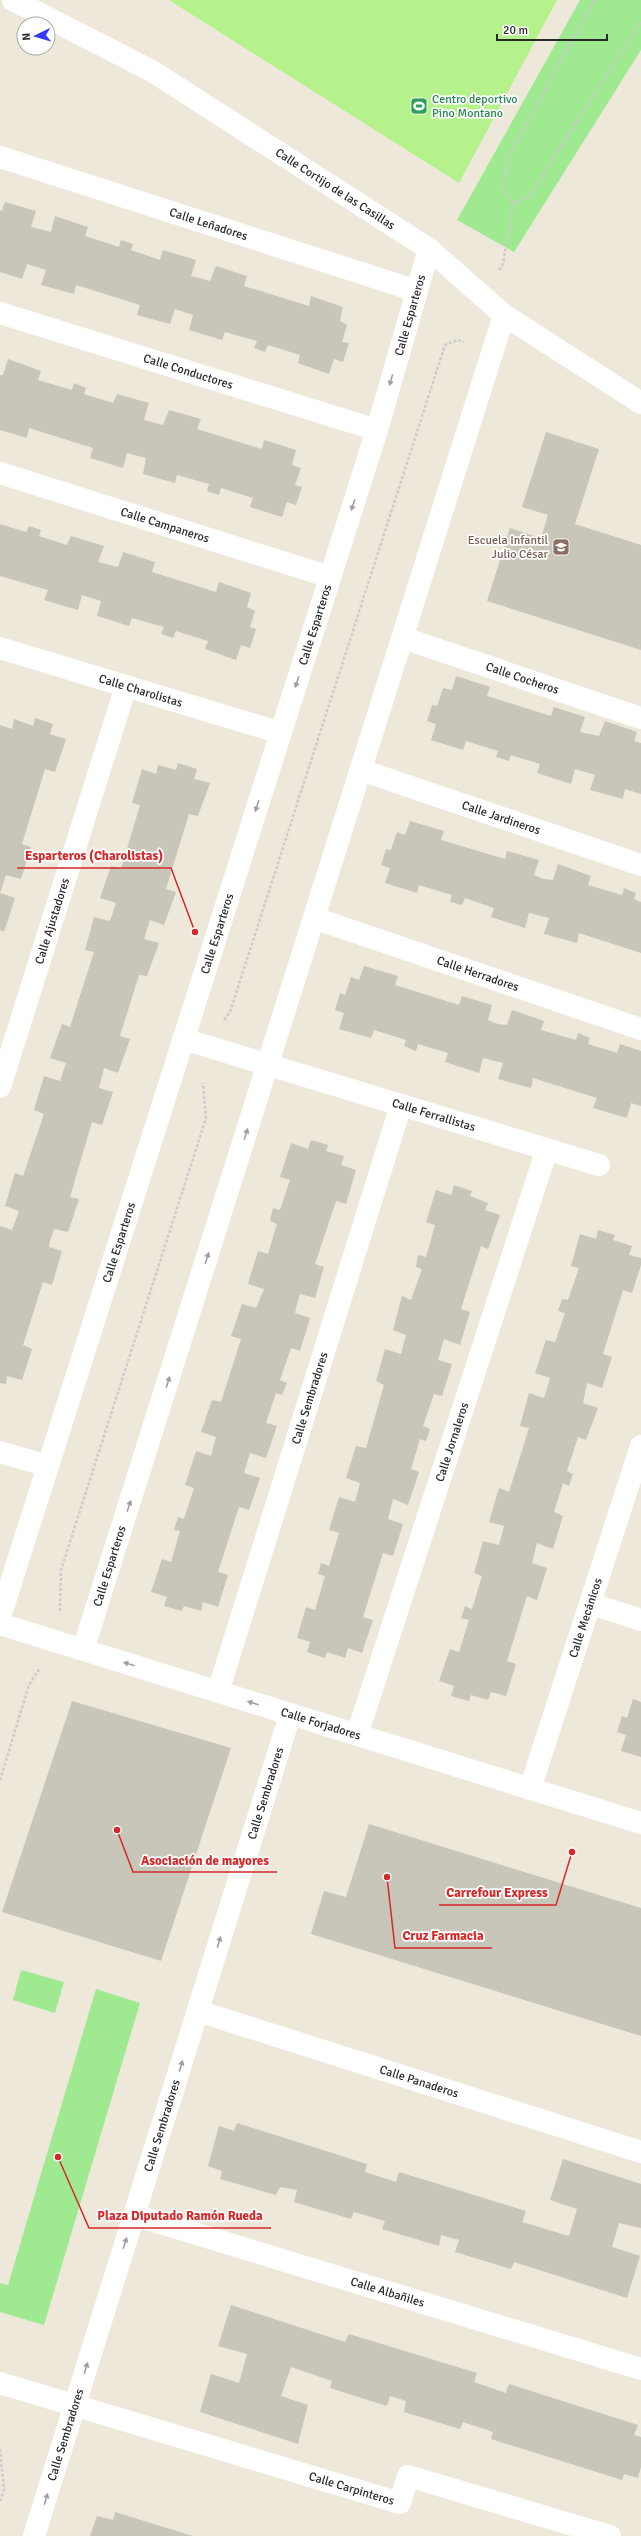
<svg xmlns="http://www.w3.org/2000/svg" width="641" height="2536" viewBox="0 0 641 2536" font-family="Signika,sans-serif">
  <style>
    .green { fill: #9fea90 }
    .pitch { fill: #b5f28b }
    .building { fill: #c8c5b9 }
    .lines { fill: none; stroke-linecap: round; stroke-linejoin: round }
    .path { stroke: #ccc; stroke-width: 2.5; stroke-dasharray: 3 2; stroke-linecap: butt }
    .street { stroke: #fff; stroke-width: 22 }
    .secondary { stroke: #fff; stroke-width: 22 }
    .oneway { fill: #9f9f9f }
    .labels { text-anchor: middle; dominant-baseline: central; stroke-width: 3.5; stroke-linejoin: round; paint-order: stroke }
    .leisure-label { font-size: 12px; fill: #27864d; stroke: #fff; text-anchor: start }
    .street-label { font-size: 12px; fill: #292929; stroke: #fff }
    .education-label { font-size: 12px; fill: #785e54; stroke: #fff; text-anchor: end }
    .leader { fill: none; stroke: #d62828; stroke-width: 1.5 }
    .callout-dot { fill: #d62828; stroke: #fff; stroke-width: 1.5 }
    .callout-label { font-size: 13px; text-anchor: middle; font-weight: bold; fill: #d62828; stroke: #fff; stroke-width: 3.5; stroke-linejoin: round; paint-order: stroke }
  </style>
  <rect width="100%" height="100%" fill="#ede8da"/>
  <g class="green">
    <polygon points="580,0 641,0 641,50 514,252 457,220"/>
    <polygon points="21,1970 64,1982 55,2013 13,2000"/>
    <polygon points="96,1989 140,2003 44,2325 0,2312 0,2283 8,2285"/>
  </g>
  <polygon class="pitch" points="169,0 557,0 459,183"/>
  <g class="building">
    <polygon points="5,202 36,211 31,227 51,232 55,216 88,227 85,236 119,247 121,240 133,244 131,250 160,260 163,250 196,260 191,276 210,281 216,266 247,276 244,286 309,306 311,296 343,307 340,321 347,325 342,342 349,343 343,362 334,359 329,374 298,363 300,355 268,345 265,352 254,348 257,341 225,332 222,340 189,330 193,315 175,309 170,324 137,315 140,305 76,285 74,294 41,285 46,270 27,264 22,279 0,272 0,210 2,211"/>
    <polygon points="8,359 41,371 38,380 72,390 74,383 86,388 84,394 113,403 117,394 149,403 144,420 163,425 169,410 201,419 197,429 262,449 264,440 296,450 292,465 301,468 295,485 302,487 296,505 287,502 282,517 250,507 253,498 221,488 219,495 207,491 209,484 177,475 175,483 143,474 146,458 127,453 123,468 90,458 93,448 29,428 27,438 0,430 0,375 3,375"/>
    <polygon points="546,432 599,449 575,524 641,545 641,650 487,601 510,528 541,538 548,515 522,507"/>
    <polygon points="0,524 26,532 29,526 41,530 39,536 67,545 71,536 104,546 98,562 118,567 123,552 155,562 152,572 216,592 219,582 251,593 247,607 255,611 250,627 256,629 250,648 241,645 236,660 205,649 208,641 176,631 173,638 161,634 164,627 132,618 129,626 97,616 101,601 82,595 78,610 44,600 48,590 0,576"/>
    <polygon points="456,676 490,687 487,696 551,716 554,707 585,717 580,732 599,736 605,721 637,732 634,741 641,743 641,794 625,789 623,799 590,790 595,775 575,769 571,784 537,773 540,764 511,755 509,761 496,757 498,751 466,741 463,750 431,740 436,724 427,721 432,705 437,706 443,688 452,690"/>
    <polygon points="35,718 53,724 50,734 66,739 55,772 45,769 22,844 31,847 21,879 6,875 0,893 0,725 12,729 14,719 33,726"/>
    <polygon points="178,763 197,769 194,779 210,783 198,816 189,814 166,889 176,892 164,925 150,920 144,939 159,943 147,976 139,975 120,1036 130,1039 118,1073 104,1068 99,1088 113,1092 102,1125 92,1122 70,1197 79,1199 68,1232 54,1229 50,1241 49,1247 62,1251 52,1285 43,1282 23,1345 32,1349 22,1380 7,1376 6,1384 0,1383 0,1226 12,1230 19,1211 5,1206 15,1173 23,1176 44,1114 34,1110 44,1076 60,1081 66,1063 50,1058 62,1024 70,1027 94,952 85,950 94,917 110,921 116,903 100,898 111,866 121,869 140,805 132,803 142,769 156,774 158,765 176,770"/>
    <polygon points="410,821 444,831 441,840 505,859 507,851 539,860 534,875 544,879 553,880 558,864 591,876 588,885 622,895 624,888 636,893 634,899 641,902 641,953 579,933 577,943 544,934 549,918 529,913 525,928 491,917 494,908 465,898 462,905 450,902 452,895 419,885 417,893 385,883 390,868 381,865 386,849 391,850 397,832 405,835"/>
    <polygon points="0,893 15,898 4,932 0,930"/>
    <polygon points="364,966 398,976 395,985 459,1005 462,996 492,1005 488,1020 498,1024 507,1025 512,1010 544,1021 541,1030 576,1040 578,1033 590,1038 588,1044 617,1053 620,1044 641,1051 641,1106 631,1103 627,1118 593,1108 597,1098 533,1078 531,1088 498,1079 503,1063 483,1058 479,1073 445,1062 448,1053 418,1044 416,1051 404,1046 406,1040 374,1030 371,1038 339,1029 344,1013 335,1010 340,993 345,995 351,977 359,980"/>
    <polygon points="311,1140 328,1145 326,1151 344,1156 341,1165 356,1170 346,1204 336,1201 315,1264 324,1267 315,1298 300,1294 297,1304 295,1313 310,1318 300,1351 291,1348 280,1380 287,1383 282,1395 276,1393 266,1423 277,1426 266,1458 250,1453 244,1473 260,1478 249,1510 239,1507 218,1572 228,1575 218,1607 203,1602 201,1611 184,1606 182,1611 164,1606 167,1597 151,1592 162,1559 171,1562 180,1531 174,1530 178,1517 184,1519 194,1488 185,1485 196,1451 211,1456 216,1437 201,1432 212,1400 221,1402 241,1339 231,1336 242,1304 256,1308 264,1289 248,1284 258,1251 268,1254 277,1224 270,1221 273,1208 280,1210 290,1180 280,1177 291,1143 308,1149"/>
    <polygon points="454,1185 472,1191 470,1196 488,1203 485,1210 500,1215 488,1249 481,1246 461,1309 470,1312 460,1345 444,1339 438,1360 452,1364 442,1396 434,1394 423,1426 430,1429 426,1441 420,1439 411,1469 419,1472 408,1505 393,1499 388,1519 403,1524 393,1556 383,1553 363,1617 373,1620 362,1653 348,1648 345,1658 327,1652 325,1658 307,1652 310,1642 297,1638 306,1607 315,1610 325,1576 318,1574 321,1563 329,1566 339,1533 329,1530 339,1497 355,1502 360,1483 346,1478 356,1446 366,1448 384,1385 376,1381 385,1349 401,1354 406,1335 393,1330 402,1296 411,1300 422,1269 416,1267 418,1255 426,1257 435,1225 426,1222 436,1190 451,1195"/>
    <polygon points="598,1230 615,1235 613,1240 632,1246 629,1255 641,1258 641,1265 632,1293 623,1290 603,1354 612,1357 602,1388 587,1383 583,1403 598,1408 586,1440 578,1437 567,1471 573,1474 569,1486 563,1483 554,1512 563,1516 553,1549 537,1543 532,1563 547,1568 537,1600 527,1596 507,1661 516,1664 506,1696 491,1692 488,1700 471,1695 469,1701 451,1696 454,1686 439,1681 450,1649 459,1652 469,1620 461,1618 465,1606 472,1609 482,1576 474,1573 483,1541 499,1545 504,1526 489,1522 499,1488 509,1492 529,1428 520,1426 529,1393 544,1398 550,1378 535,1373 546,1340 555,1342 565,1313 558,1311 562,1299 568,1300 579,1268 571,1266 580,1234 596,1239"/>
    <polygon points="633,1699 641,1702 641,1757 621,1751 626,1735 617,1732 622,1716 627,1718"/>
    <polygon points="72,1701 231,1748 161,1961 2,1912"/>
    <polygon points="369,1824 641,1908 641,2036 311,1934 324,1891 346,1897"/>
    <polygon points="237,2123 367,2164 365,2172 396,2182 399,2172 526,2211 522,2222 569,2236 577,2209 550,2200 563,2159 641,2184 641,2228 619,2223 612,2247 640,2256 627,2298 514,2262 511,2269 455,2252 459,2240 441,2235 439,2246 382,2229 385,2221 354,2212 351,2219 294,2202 297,2190 280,2187 276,2195 220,2179 222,2171 208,2166 219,2126 234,2131"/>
    <polygon points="231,2305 345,2342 349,2334 477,2373 474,2382 506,2393 509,2384 638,2425 634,2435 641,2437 641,2467 638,2478 624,2474 622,2480 491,2439 493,2432 463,2422 460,2429 404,2412 406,2401 390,2396 387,2406 330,2388 332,2381 291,2367 281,2396 308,2405 298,2444 200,2412 211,2374 239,2383 247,2354 218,2346"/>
    <polygon points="115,2512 193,2536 90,2536 97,2516 113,2520"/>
  </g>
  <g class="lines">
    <g class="path">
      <polyline points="594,0 509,157 502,188 513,203 529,197 641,21"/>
      <polyline points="499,270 503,264 513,203"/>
      <polyline points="224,1020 230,1012 445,345 458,340 464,342"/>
      <polyline points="60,1611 61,1570 206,1118 203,1083"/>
      <polyline points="0,1780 29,1685 40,1668"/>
      <polyline points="0,2449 4,2489 0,2502"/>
    </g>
    <g class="street">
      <path id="s1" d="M 0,157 L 417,291"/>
      <path id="s2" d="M 0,313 L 377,430"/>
      <path id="s3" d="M 0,473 L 330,577"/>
      <path id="s4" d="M 403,638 L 641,718"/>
      <path id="s5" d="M 0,648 L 281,733"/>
      <path id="s6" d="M 361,770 L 641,865"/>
      <path id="s7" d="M 314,918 L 641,1029"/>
      <path id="s8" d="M 183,1039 L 599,1165"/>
      <path id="s9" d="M 0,1087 L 126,686"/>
      <polyline points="0,1452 48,1466"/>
      <polyline points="592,1604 641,1620"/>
      <path id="s10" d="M 0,1617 L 377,430 L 429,249"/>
      <path id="s11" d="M 0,1624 L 641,1823"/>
      <path id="s12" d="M 83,1650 L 504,315"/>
      <path id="s13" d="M 218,1692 L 401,1105"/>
      <path id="s14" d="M 357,1735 L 547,1149"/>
      <path id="s15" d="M 530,1789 L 641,1446"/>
      <path id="s16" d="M 198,2011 L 641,2152"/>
      <path id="s17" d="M 134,2215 L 641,2369"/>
      <path id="s18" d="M 0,2383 L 400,2503 L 408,2476 L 610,2536"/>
      <path id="s19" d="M 34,2536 L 290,1715"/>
    </g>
    <path class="secondary" id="s20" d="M 13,0 L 152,71 L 429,249 L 504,315 L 641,403"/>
  </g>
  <defs><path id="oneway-solid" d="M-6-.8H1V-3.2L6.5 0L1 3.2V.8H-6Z"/></defs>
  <g class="oneway">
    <use href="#oneway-solid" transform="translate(391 380) rotate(106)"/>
    <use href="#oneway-solid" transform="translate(353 505) rotate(108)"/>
    <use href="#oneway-solid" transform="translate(297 682) rotate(108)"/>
    <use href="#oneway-solid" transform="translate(257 806) rotate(108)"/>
    <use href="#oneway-solid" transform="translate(246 1134) rotate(-72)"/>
    <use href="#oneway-solid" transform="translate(207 1258) rotate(-72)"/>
    <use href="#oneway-solid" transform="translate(168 1382) rotate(-72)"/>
    <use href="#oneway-solid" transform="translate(129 1506) rotate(-72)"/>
    <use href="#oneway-solid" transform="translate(129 1664) rotate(-163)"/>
    <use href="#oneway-solid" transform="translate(253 1703) rotate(-162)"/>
    <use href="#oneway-solid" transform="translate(219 1942) rotate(-73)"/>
    <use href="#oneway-solid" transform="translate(181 2066) rotate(-73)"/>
    <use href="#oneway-solid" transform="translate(125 2243) rotate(-73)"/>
    <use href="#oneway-solid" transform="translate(86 2368) rotate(-73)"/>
    <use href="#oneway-solid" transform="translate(46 2499) rotate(-73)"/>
  </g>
  <defs>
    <g id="stadium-square" transform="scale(0.9)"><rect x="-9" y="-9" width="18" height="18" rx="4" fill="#2e9e5b" stroke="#fff"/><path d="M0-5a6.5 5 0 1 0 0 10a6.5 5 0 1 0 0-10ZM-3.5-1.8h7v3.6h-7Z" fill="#fff"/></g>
    <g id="school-square" transform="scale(0.9)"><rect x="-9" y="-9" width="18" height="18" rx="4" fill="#8d6e63" stroke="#fff"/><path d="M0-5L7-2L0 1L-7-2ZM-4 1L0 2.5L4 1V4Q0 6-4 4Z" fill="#fff"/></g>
  </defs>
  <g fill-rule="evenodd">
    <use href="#stadium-square" x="419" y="106"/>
    <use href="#school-square" x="561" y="547"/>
  </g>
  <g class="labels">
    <g class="leisure-label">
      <text x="432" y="99">Centro deportivo<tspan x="432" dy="14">Pino Montano</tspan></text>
    </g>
    <g class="street-label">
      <text stroke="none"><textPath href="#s20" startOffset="374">Calle Cortijo de las Casillas</textPath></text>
      <text stroke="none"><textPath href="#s1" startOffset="219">Calle Leñadores</textPath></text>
      <text stroke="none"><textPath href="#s10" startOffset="1365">Calle Esparteros</textPath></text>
      <text stroke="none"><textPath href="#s2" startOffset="197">Calle Conductores</textPath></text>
      <text stroke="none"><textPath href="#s3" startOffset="173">Calle Campaneros</textPath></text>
      <text stroke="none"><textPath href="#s10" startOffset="1041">Calle Esparteros</textPath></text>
      <text stroke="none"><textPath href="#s4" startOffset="126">Calle Cocheros</textPath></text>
      <text stroke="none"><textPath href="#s5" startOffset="147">Calle Charolistas</textPath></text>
      <text stroke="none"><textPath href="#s6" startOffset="148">Calle Jardineros</textPath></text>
      <text stroke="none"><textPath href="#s9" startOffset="174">Calle Ajustadores</textPath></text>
      <text stroke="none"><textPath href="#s10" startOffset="717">Calle Esparteros</textPath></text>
      <text stroke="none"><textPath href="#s7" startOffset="173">Calle Herradores</textPath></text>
      <text stroke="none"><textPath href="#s8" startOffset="262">Calle Ferrallistas</textPath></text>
      <text stroke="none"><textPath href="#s10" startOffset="393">Calle Esparteros</textPath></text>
      <text stroke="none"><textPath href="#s13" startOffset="308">Calle Sembradores</textPath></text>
      <text stroke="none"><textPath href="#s14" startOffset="308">Calle Jornaleros</textPath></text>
      <text stroke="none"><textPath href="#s12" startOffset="88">Calle Esparteros</textPath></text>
      <text stroke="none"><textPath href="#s15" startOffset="180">Calle Mecánicos</textPath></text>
      <text stroke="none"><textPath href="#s11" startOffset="336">Calle Forjadores</textPath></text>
      <text stroke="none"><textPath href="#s19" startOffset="778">Calle Sembradores</textPath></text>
      <text stroke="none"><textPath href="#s16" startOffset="232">Calle Panaderos</textPath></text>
      <text stroke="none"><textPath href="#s19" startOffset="430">Calle Sembradores</textPath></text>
      <text stroke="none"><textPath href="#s17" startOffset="265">Calle Albañiles</textPath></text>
      <text stroke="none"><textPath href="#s19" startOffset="106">Calle Sembradores</textPath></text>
      <text stroke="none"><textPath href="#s18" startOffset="367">Calle Carpinteros</textPath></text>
    </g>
    <g class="education-label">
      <text x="548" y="540">Escuela Infantil<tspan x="548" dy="14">Julio César</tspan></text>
    </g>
  </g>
  <path class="leader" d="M195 932L171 868H17M117 1830L133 1872H277M572 1852L556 1905H439M387 1877L395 1948H492M58 2157L89 2228H271"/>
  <g class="callout-dot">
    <circle cx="195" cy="932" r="4"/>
    <circle cx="117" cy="1830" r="4"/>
    <circle cx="572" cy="1852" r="4"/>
    <circle cx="387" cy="1877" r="4"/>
    <circle cx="58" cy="2157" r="4"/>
  </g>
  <g class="callout-label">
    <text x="94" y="860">Esparteros (Charolistas)</text>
    <text x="205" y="1865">Asociación de mayores</text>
    <text x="497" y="1897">Carrefour Express</text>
    <text x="443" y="1940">Cruz Farmacia</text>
    <text x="180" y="2220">Plaza Diputado Ramón Rueda</text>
  </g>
  <g transform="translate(36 36) rotate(265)"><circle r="19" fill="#ffffff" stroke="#a9a9a9"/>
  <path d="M0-3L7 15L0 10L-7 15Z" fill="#3538ff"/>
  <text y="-6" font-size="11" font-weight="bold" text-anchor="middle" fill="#292929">N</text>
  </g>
  <path d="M497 34v6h110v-6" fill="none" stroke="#292929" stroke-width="2"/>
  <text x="503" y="34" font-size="12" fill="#292929" stroke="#ffffff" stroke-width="3" paint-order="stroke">20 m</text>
</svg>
